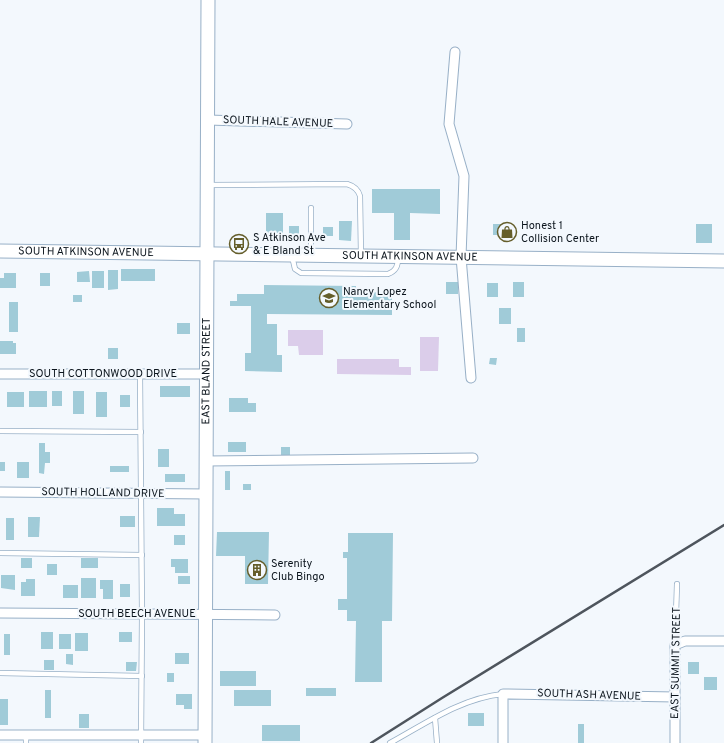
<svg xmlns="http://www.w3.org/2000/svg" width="724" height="743" viewBox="0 0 724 743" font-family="Overpass,sans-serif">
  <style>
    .green { fill: #dbcdea }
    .building { fill: #a0cbd8 }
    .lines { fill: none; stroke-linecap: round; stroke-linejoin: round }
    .lane-casing { stroke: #98b0c7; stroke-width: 6 }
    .street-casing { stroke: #98b0c7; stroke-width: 11 }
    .secondary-casing { stroke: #98b0c7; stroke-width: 15 }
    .lane { stroke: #fff; stroke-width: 4.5 }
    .street { stroke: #fff; stroke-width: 9 }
    .secondary { stroke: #fff; stroke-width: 13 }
    .rail { stroke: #4e555d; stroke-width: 2.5 }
    .labels { text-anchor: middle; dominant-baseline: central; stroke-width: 4; stroke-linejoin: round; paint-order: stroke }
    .street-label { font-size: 11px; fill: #0b141c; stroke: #f3f8fd }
    .poi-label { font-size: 11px; fill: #0b141c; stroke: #f3f8fd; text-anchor: start }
  </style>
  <rect width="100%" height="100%" fill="#f3f8fd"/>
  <g class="green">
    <polygon points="288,330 323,330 323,355 299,355 298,346 288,346"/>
    <polygon points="420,337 439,337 438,371 420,371"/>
    <polygon points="337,359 399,359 399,367 411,367 411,375 337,374"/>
  </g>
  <g class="building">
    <polygon points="372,189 440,189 440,214 410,213 410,240 394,240 394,213 372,213"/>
    <rect x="266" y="213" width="17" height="26"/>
    <polygon points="339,221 352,221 351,241 339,240"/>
    <rect x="493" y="224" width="16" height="11"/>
    <rect x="696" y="224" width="16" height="19"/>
    <rect x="289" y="226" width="10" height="10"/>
    <rect x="323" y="227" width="10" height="9"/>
    <rect x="121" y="269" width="34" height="12"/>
    <polygon points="108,270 118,270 118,289 108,290"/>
    <polygon points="89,271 90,282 77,282 77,272"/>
    <rect x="92" y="271" width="12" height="17"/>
    <polygon points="4,273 16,273 16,288 0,288 0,278 4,278"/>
    <rect x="40" y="273" width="10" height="13"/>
    <rect x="446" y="282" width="12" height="12"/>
    <rect x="513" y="282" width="11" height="15"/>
    <rect x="487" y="283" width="11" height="14"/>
    <polygon points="264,285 356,286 356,297 366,297 366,292 392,293 392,315 267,314 267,324 277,324 277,355 282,355 282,372 245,371 245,353 251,353 251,306 230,306 230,301 237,301 237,294 264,294"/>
    <rect x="73" y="295" width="9" height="7"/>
    <rect x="9" y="302" width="9" height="30"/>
    <rect x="499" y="308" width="12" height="16"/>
    <rect x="177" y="323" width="13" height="11"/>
    <rect x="517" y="328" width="8" height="14"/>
    <polygon points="0,341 13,341 13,343 16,343 16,354 0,354"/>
    <rect x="108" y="348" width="10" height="11"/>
    <polygon points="490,358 497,358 496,365 489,364"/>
    <rect x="160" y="386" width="30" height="11"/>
    <rect x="29" y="391" width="18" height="16"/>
    <rect x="52" y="391" width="10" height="15"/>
    <rect x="73" y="391" width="11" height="23"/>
    <rect x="7" y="392" width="17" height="15"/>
    <rect x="96" y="392" width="11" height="25"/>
    <rect x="120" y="395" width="10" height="12"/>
    <polygon points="229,398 248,398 248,403 256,403 256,412 229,412"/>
    <rect x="228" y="442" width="18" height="10"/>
    <polygon points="39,443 45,443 45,452 50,452 50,463 45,463 44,474 39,473"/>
    <rect x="281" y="447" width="9" height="8"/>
    <rect x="158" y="449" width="11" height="18"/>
    <rect x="0" y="462" width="5" height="9"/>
    <rect x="17" y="462" width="12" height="16"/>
    <rect x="110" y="466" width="19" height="6"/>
    <rect x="225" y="471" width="5" height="19"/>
    <rect x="165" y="474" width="20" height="8"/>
    <rect x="243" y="484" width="8" height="6"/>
    <polygon points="157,508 174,508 174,514 185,514 185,526 157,526"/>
    <rect x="120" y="516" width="15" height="11"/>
    <polygon points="28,517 40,517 39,537 28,537"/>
    <rect x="6" y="518" width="8" height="22"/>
    <polygon points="217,532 269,532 268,584 245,584 245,556 216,556"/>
    <polygon points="348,533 393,533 392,621 382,621 382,682 355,682 356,621 347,621 347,610 338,610 338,599 347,599 347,558 343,558 343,552 348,552"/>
    <rect x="174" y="535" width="11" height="10"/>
    <rect x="21" y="558" width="11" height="10"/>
    <rect x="81" y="558" width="17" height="10"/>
    <polygon points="171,559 188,559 188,573 175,573 175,567 171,567"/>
    <rect x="47" y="564" width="10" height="11"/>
    <polygon points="1,575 15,575 15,590 1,588"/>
    <rect x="178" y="576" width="12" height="8"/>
    <rect x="81" y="578" width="15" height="20"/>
    <polygon points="26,579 35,579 35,596 21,596 21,582 26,582"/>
    <polygon points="100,580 113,580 113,599 103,599 103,589 100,589"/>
    <rect x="120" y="584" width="10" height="13"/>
    <rect x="63" y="585" width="15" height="13"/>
    <rect x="41" y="632" width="12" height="17"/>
    <rect x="119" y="632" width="13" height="10"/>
    <rect x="75" y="633" width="13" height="18"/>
    <rect x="4" y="634" width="6" height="21"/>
    <rect x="59" y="634" width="12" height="15"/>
    <rect x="175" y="653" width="14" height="11"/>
    <polygon points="66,654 73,654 73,665 66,664"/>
    <rect x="44" y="660" width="10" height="10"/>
    <polygon points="126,662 137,662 136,671 126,671"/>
    <rect x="688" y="662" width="11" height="12"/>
    <rect x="220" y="671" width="36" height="15"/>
    <rect x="167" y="673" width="7" height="9"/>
    <rect x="704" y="677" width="13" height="13"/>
    <rect x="306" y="688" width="30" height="8"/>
    <rect x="45" y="690" width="6" height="28"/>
    <rect x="234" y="690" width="37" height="16"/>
    <polygon points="176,694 192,694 192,709 184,709 184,705 176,705"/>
    <rect x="0" y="699" width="8" height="26"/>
    <rect x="468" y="713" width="16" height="13"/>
    <rect x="79" y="714" width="10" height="14"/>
    <rect x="578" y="724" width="6" height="19"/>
    <rect x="262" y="725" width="38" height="16"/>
  </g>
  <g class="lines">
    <g class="lane-casing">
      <g id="lane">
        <path d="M 208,185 L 347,184 C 354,186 358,189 360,196 L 361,255"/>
        <polyline points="311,208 311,255"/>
        <path d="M 292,256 L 295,269 L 301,273 L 388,274 C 396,271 398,266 398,258"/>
        <polyline points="140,374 142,614 141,743"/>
        <polyline points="0,431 141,432"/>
        <polyline points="0,553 142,555"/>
        <polyline points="675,645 677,584"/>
        <polyline points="0,673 142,676"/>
        <polyline points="435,718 437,743"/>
        <polyline points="26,743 26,735"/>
        <path d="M 390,743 C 425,724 461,698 503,694"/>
      </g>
    </g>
    <g class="street-casing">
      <g id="street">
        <polyline points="455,52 449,124 464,176 461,257 471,378"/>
        <polyline points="208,120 347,124"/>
        <polyline points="0,374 207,374"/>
        <polyline points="206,461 473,458"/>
        <polyline points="0,492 207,494"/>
        <polyline points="0,613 275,615"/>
        <polyline points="0,735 205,735"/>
        <polyline points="503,743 503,694 675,697"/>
        <polyline points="675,743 675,645 685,641 724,641"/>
      </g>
    </g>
    <g class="secondary-casing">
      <g id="secondary">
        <path id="s1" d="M 0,251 L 724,261"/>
        <path id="s2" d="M 205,743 L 208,0"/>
      </g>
    </g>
    <use href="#lane" class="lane"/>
    <use href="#street" class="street"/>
    <use href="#secondary" class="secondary"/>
    <polyline class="rail" points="371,743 442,698 724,525"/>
  </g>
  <defs>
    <g id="shop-ring" transform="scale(1)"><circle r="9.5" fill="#f3f8fd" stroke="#655e2b" stroke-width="1.5"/><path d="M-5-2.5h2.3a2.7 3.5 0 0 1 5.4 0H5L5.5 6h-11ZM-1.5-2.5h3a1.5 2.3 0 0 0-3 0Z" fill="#655e2b"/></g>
    <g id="bus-ring" transform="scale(1)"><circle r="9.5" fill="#f3f8fd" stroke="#655e2b" stroke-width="1.5"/><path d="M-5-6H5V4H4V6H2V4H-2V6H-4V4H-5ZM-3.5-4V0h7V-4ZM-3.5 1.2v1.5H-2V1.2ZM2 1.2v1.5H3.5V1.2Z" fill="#655e2b"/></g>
    <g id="school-ring" transform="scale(1)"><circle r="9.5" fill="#f3f8fd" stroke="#655e2b" stroke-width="1.5"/><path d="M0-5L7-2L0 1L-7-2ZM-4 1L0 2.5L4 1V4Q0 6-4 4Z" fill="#655e2b"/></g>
    <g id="building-ring" transform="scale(1)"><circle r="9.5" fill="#f3f8fd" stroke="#655e2b" stroke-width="1.5"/><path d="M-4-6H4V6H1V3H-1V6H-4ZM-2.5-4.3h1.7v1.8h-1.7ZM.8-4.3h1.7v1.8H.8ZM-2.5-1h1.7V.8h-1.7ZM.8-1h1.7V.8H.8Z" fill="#655e2b"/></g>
  </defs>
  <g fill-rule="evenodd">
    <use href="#shop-ring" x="507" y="232"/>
    <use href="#bus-ring" x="239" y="244"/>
    <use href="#school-ring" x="329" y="298"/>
    <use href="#building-ring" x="257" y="570"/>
  </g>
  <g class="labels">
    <g class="street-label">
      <text transform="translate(278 122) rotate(2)">SOUTH HALE AVENUE</text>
      <text stroke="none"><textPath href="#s1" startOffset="86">SOUTH ATKINSON AVENUE</textPath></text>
      <text stroke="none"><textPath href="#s1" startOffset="410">SOUTH ATKINSON AVENUE</textPath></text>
      <text stroke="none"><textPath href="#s2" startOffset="372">EAST BLAND STREET</textPath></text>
      <text x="103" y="374">SOUTH COTTONWOOD DRIVE</text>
      <text transform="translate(103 493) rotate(1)">SOUTH HOLLAND DRIVE</text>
      <text x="137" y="614">SOUTH BEECH AVENUE</text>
      <text transform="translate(676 663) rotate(-89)">EAST SUMMIT STREET</text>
      <text transform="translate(589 695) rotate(2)">SOUTH ASH AVENUE</text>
    </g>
    <g class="poi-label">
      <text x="521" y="226">Honest 1<tspan x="521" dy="13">Collision Center</tspan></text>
      <text x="253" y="238">S Atkinson Ave<tspan x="253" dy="13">&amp; E Bland St</tspan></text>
      <text x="343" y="292">Nancy Lopez<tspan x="343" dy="13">Elementary School</tspan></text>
      <text x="271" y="564">Serenity<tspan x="271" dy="13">Club Bingo</tspan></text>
    </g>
  </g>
</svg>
